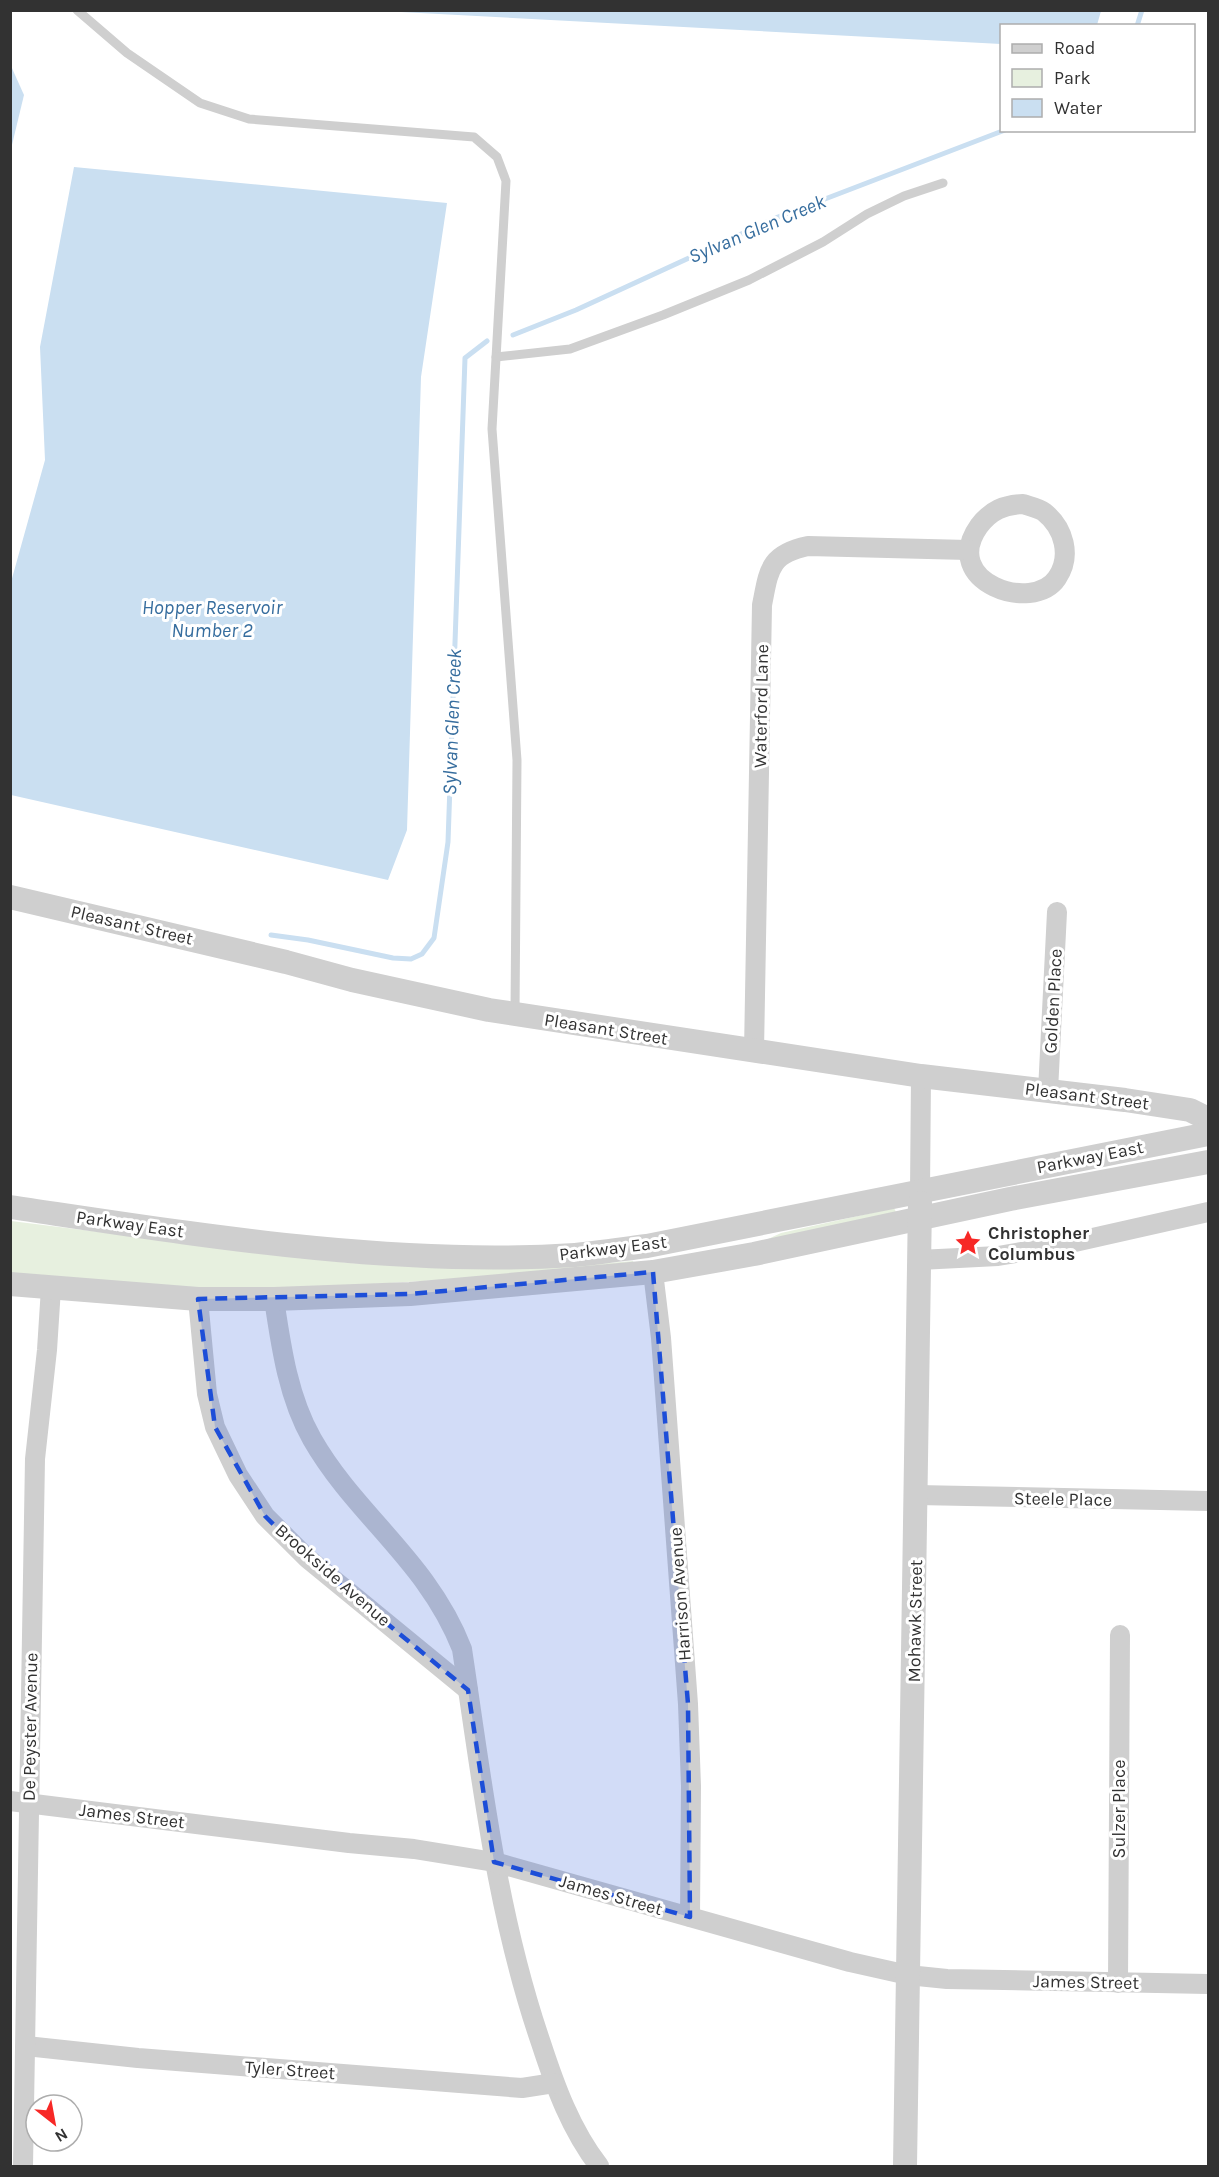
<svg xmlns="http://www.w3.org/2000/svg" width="1219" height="2177" viewBox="0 0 1219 2177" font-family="Karla,sans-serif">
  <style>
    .green { fill: #e7f0df }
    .water { fill: #cadff1 }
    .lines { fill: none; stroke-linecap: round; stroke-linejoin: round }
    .stream { stroke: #cadff1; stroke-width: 5 }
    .service { stroke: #cfcfcf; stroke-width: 9 }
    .minor { stroke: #cfcfcf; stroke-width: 20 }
    .tertiary { stroke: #cfcfcf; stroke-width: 24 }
    .marked { fill: #1d4ed8; fill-opacity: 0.2; stroke: #1d4ed8; stroke-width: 4.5; stroke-dasharray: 12 8; stroke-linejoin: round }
    .labels { text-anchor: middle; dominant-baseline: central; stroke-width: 6; stroke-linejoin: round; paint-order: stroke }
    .street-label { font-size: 18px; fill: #323232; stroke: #fff }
    .poi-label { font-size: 18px; font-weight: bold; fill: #323232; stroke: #fff; text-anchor: start }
    .water-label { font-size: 20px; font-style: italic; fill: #366d9e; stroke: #fff }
  </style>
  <rect width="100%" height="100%" fill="#fff"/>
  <g class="green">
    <polygon points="894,1208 896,1212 766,1240 781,1233"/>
    <polygon points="11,1221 349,1263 487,1268 570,1266 633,1261 634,1264 573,1272 241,1292 11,1275"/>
  </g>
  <g class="water">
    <polygon points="382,11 1101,10 1101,11 1097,25 1002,26 1001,44"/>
    <polygon points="11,66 24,95 11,149"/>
    <polygon points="74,167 447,203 421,377 407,830 388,880 11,795 11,582 45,460 40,347"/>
  </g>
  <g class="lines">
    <g class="stream">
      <polyline points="1137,26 1142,10"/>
      <polyline points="513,335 576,310 778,217 1005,130"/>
      <polyline points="271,935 308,940 393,958 411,959 422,954 434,938 448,842 465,358 487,341"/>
    </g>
    <g class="service">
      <polyline points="77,10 127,53 200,103 249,119 474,137 497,157 506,181 492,429 517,760 515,1012"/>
      <polyline points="496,357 570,349 663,315 749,280 823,242 867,214 904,196 943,183"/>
    </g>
    <g class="minor">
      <path d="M 1023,504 C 1029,506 1039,508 1044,512 C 1064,528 1072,556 1057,578 C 1033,614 939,582 979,526 C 991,510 1004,505 1023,504 Z"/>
      <path d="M 754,1051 L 762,605 C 769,570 769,554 808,546 L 968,550"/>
      <polyline points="1048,1091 1057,912"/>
      <polyline points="920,1191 921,1076"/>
      <polyline points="919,1260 998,1256 1057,1246 1208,1212"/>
      <polyline points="653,1272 661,1338 688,1704 691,1786 690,1917"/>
      <polyline points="198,1299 207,1394 215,1427 238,1475 265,1516 307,1558 468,1690"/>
      <path d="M 274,1299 C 281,1346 288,1397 312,1439 C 356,1516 428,1561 462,1649 C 482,1782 497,1915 541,2043 C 555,2086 571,2130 599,2166"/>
      <polyline points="917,1495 1208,1501"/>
      <polyline points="10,1801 349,1843 414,1849 494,1862 850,1962 908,1975 947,1979 1208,1984"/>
      <polyline points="1118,1983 1120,1635"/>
      <polyline points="26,2046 138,2058 522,2088 554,2083"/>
      <polyline points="23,2166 35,1459 47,1350 51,1288"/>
    </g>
    <g class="tertiary">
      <polyline points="10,897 286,962 352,980 489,1010 921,1076 1125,1100 1190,1110 1208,1119"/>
      <path d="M 10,1207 C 193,1234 390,1267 575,1255 C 599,1253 623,1249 647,1246 L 1208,1134"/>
      <polyline points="10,1284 198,1299 274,1299 410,1294 653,1272 754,1254 1010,1199 1208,1162"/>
      <polyline points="905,2166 920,1203"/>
    </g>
  </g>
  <path class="marked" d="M 653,1272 L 688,1704 L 690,1917 L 494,1862 L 468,1690 L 307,1558 L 265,1516 L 215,1427 L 198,1299 L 410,1294 Z"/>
  <defs>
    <g id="sight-bare" transform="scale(2.07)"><path d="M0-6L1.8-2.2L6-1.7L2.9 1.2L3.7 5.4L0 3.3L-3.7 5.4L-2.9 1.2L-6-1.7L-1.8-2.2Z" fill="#f72826" stroke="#fff" stroke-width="2.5" paint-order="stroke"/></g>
  </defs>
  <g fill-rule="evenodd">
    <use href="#sight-bare" x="968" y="1243"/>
  </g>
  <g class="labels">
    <g class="street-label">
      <text transform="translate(761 706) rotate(-89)">Waterford Lane</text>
      <text transform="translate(132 925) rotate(13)">Pleasant Street</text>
      <text transform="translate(1053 1001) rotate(-87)">Golden Place</text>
      <text transform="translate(606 1029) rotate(9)">Pleasant Street</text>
      <text transform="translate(1087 1096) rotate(7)">Pleasant Street</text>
      <text transform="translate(1090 1157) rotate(-11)">Parkway East</text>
      <text transform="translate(130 1224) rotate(8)">Parkway East</text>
      <text transform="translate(613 1248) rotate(-7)">Parkway East</text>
      <text transform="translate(1063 1499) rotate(1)">Steele Place</text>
      <text transform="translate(333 1575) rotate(41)">Brookside Avenue</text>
      <text transform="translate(680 1594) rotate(-94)">Harrison Avenue</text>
      <text transform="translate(915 1621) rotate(-89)">Mohawk Street</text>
      <text transform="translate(30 1727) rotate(-89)">De Peyster Avenue</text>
      <text transform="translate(1119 1809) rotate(-90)">Sulzer Place</text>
      <text transform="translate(132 1816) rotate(7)">James Street</text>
      <text transform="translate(611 1895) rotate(16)">James Street</text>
      <text transform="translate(1086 1982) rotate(1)">James Street</text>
      <text transform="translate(290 2070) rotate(4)">Tyler Street</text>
    </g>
    <g class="poi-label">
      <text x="988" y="1233">Christopher<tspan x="988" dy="21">Columbus</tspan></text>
    </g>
    <g class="water-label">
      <text transform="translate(757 229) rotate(-23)">Sylvan Glen Creek</text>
      <text x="212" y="607">Hopper Reservoir<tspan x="212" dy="23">Number 2</tspan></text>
      <text transform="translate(452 722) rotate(-88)">Sylvan Glen Creek</text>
    </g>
  </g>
  <rect width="1219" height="2177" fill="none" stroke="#323232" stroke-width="24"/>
  <rect x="1000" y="24" width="195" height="108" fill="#ffffff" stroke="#adadad" stroke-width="1.5"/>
  <rect x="1012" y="44" width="30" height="9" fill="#cfcfcf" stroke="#adadad" stroke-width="1.5"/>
  <text x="1054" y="54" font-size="18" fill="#323232">Road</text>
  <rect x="1012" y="69" width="30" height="18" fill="#e7f0df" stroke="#adadad" stroke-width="1.5"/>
  <text x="1054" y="84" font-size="18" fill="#323232">Park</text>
  <rect x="1012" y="99" width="30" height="18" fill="#cadff1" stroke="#adadad" stroke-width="1.5"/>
  <text x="1054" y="114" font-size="18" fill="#323232">Water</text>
  <g transform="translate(54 2123) rotate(149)"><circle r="28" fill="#ffffff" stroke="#adadad" stroke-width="1.5"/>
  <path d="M0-4.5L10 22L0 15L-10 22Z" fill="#f72826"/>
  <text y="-9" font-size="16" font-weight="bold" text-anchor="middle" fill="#323232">N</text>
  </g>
</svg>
